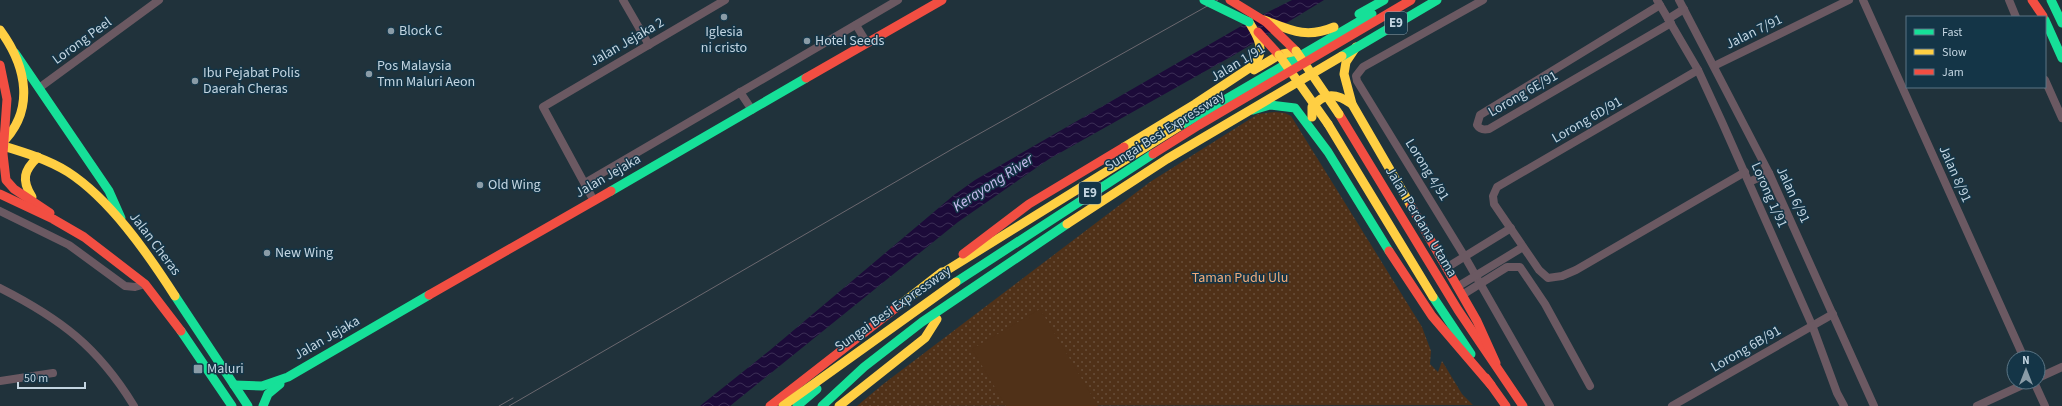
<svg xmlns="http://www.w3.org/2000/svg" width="2062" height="406" viewBox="0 0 2062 406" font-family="'Source Sans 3',sans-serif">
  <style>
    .park { fill: url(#park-dots) }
    .garden { fill: #503118 }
    .water { fill: url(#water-waves) }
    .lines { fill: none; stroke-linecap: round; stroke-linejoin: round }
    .street { stroke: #6b5962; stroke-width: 8 }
    .fast { stroke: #16e098; stroke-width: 9 }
    .slow { stroke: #ffcf43; stroke-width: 9 }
    .jam { stroke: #f24e42; stroke-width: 9 }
    .tram { stroke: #6b686f; stroke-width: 1 }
    .fast-bridge { stroke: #16e098; stroke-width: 9 }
    .slow-bridge { stroke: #ffcf43; stroke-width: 9 }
    .jam-bridge { stroke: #f24e42; stroke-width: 9 }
    .poi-dot { fill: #8a9ca7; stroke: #143547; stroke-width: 1.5 }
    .labels { text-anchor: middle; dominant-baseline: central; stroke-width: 3; stroke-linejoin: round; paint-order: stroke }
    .shield { fill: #143547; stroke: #8ea5b3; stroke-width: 1 }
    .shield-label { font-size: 13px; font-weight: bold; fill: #c3d5e1 }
    .poi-label { font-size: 14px; fill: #c3d5e1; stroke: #143547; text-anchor: start }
    .street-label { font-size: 14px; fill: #c3d5e1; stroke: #143547 }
    .park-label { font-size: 14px; fill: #f4ac79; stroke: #143547 }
    .water-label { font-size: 15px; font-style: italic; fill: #cabdf0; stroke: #143547 }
  </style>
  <defs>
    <pattern id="park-dots" width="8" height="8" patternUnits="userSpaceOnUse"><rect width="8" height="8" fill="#503118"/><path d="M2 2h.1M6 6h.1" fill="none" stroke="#684e39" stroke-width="1.8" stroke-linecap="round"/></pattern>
    <pattern id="water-waves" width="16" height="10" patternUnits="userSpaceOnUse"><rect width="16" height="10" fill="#1c0b39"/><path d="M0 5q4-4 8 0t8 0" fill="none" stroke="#3b2e55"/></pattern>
  </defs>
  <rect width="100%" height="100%" fill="#20323b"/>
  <polygon class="park" points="1275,112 1285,113 1291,116 1422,327 1431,351 1430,364 1438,372 1442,361 1462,394 1473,405 857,406 882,385 1150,182 1258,114"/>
  <polygon class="garden" points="1040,309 1098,406 1006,406 972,349"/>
  <polygon class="water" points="1292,0 1324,0 1234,55 1049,159 958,222 730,406 700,406 769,351 954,195 975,180 1250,21"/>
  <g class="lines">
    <g class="street">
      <polyline points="623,0 649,45"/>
      <polyline points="1483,0 1363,67 1356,76 1357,81 1465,257 1550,406"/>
      <polyline points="1657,0 1698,70 1722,122 1812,325 1837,393 1844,406"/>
      <polyline points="1679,0 1769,173 1874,406"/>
      <polyline points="1863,0 2024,358"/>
      <polyline points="2009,0 2016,17"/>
      <path d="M 1660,5 L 1480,115 L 1477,125 C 1480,130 1484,130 1489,129 L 1671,23"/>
      <polyline points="1668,19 1684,9"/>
      <polyline points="856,25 867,43"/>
      <polyline points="1714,66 1849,0"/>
      <polyline points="1698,70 1497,187 1493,196 1494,204 1539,270 1548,278 1562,276 1576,270 1745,172"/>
      <polyline points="2045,80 2062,118"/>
      <polyline points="39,88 159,0"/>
      <polyline points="740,92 752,110"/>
      <polyline points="1749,182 1769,173"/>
      <polyline points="585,183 898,0"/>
      <polyline points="594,201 543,107 725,0"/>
      <polyline points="0,211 69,245 125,286 135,287 145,284"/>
      <polyline points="1446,268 1511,228"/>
      <polyline points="1457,287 1523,247"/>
      <path d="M 0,288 C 61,319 98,347 134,406"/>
      <polyline points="1462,295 1507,267 1520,267 1545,304 1590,386"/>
      <polyline points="2038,378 2062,367"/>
      <polyline points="0,381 53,373"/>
      <polyline points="2034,382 2045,406"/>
      <polyline points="1672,406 1833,314"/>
      <polyline points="1977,406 2029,382"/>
    </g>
    <g class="fast">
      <polyline points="2051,0 2062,23"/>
      <polyline points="1359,14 1384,0"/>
      <polyline points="2045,20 2062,58"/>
      <polyline points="15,53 109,191 121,218"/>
      <polyline points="1253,110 1270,105 1295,108 1328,152 1389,251"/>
      <polyline points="1180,126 1372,14"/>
      <polyline points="611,191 806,78"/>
      <polyline points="175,296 248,406"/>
      <polyline points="1433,297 1471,354"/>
      <polyline points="181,331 232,406"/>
      <polyline points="234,385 262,386 288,377 429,295"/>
      <polyline points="263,406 268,394 280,384"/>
      <polyline points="797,406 817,389"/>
    </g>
    <g class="slow">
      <path d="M 1264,20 C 1290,30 1306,39 1334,27"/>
      <path d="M 0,30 C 27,67 36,111 0,145"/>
      <polyline points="1356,47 1346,62 1344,74 1352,104 1411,206"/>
      <polyline points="1254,70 1279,55 1296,51"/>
      <path d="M 1312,117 L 1312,107 C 1325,92 1336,93 1352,104"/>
      <polyline points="1328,124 1433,297"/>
      <path d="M 0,145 C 23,152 47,159 68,172 C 110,199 148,254 175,296"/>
      <path d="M 1124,147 L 1195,104 L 1254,65 C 1266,49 1258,37 1249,22"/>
      <path d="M 32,197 C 21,180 24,170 38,157"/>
      <polyline points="936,277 1180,126"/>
      <polyline points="901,304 942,272"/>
      <polyline points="839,406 925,338 937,319"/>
    </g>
    <g class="jam">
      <polyline points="1230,0 1266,22 1296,51"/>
      <polyline points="2032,0 2043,16"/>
      <polyline points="1258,32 1279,55"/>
      <polyline points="0,65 7,99 3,154 6,180 14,189 50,213"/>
      <polyline points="806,78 942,0"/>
      <polyline points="1339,114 1458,310 1523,406"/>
      <polyline points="0,194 53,219 84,237 145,284 181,331"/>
      <polyline points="1411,206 1477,321 1496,363"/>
      <polyline points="1389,251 1432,316 1491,385"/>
      <polyline points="963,254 1029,204 1124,147"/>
      <polyline points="429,295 611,191"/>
      <polyline points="1486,378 1506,406"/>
      <polyline points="770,406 901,304"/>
    </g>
    <g class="tram">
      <polyline points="499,406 513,398"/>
      <polyline points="509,406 954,148 1218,0"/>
    </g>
    <g class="fast-bridge">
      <polyline points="1204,0 1249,22"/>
      <polyline points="1342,56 1437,0"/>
      <polyline points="956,282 1153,154"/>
      <polyline points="822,406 864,367 922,322 1067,224"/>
    </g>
    <g class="slow-bridge">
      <polyline points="1296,51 1339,114"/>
      <polyline points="1279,55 1328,124"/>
      <polyline points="1067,224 1167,159 1342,56"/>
      <polyline points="783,406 956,282"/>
    </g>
    <polyline class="jam-bridge" points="1153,154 1199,125 1411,0"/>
  </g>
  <g class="poi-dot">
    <circle cx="724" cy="17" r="4"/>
    <circle cx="391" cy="31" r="4"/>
    <circle cx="807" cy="41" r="4"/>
    <circle cx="369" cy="74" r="4"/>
    <circle cx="195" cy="81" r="4"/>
    <circle cx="480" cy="185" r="4"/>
    <circle cx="267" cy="253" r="4"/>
    <rect x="193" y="364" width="10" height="10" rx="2"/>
  </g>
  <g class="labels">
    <g class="shield">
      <rect x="1385" y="12" width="22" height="22" rx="3"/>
      <rect x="1079" y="182" width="22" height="22" rx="3"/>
    </g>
    <g class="shield-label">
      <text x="1396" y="23">E9</text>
      <text x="1090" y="193">E9</text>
    </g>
    <g class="poi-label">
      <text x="399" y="31">Block C</text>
      <text x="724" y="32" text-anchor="middle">Iglesia<tspan x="724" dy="16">ni cristo</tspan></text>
      <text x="815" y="41">Hotel Seeds</text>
      <text x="377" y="66">Pos Malaysia<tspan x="377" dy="16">Tmn Maluri Aeon</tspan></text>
      <text x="203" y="73">Ibu Pejabat Polis<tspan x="203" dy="16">Daerah Cheras</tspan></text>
      <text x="488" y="185">Old Wing</text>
      <text x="275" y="253">New Wing</text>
      <text x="207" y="369">Maluri</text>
    </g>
    <g class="street-label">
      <text transform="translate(1754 32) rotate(-26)">Jalan 7/91</text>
      <text transform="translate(82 41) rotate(-36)">Lorong Peel</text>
      <text transform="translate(627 42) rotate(-30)">Jalan Jejaka 2</text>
      <text transform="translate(1238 63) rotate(-31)">Jalan 1/91</text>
      <text transform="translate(1523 94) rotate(-30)">Lorong 6E/91</text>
      <text transform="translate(1587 120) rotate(-30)">Lorong 6D/91</text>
      <text transform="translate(1165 131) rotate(-32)">Sungai Besi Expressway</text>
      <text transform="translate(1427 170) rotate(58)">Lorong 4/91</text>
      <text transform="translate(1955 174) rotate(66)">Jalan 8/91</text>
      <text transform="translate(608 176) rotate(-30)">Jalan Jejaka</text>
      <text transform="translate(1769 195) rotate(66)">Lorong 1/91</text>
      <text transform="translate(1793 195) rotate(65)">Jalan 6/91</text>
      <text transform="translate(1421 222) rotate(59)">Jalan Perdana Utama</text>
      <text transform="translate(155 244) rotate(53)">Jalan Cheras</text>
      <text transform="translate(893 309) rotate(-35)">Sungai Besi Expressway</text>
      <text transform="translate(327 338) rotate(-30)">Jalan Jejaka</text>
      <text transform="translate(1746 349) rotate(-30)">Lorong 6B/91</text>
    </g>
    <g class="park-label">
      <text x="1240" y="278">Taman Pudu Ulu</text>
    </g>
    <g class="water-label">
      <text transform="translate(993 183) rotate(-33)">Kerayong River</text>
    </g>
  </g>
  <rect x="1906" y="16" width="140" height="72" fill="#143547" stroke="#5a7585"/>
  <rect x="1914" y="29" width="20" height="6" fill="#16e098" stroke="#5a7585"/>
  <text x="1942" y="36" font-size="12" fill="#c3d5e1">Fast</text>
  <rect x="1914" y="49" width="20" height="6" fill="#ffcf43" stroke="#5a7585"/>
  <text x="1942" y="56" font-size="12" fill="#c3d5e1">Slow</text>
  <rect x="1914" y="69" width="20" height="6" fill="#f24e42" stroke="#5a7585"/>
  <text x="1942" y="76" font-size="12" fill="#c3d5e1">Jam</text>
  <g transform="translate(2026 370)"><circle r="19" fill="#143547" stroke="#5a7585"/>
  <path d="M0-3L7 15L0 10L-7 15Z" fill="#8a9ca7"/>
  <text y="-6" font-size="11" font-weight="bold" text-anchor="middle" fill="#c3d5e1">N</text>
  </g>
  <path d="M18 382v6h67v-6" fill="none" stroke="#c3d5e1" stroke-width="2"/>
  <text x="24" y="382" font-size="12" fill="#c3d5e1" stroke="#143547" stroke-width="3" paint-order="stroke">50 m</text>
</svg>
